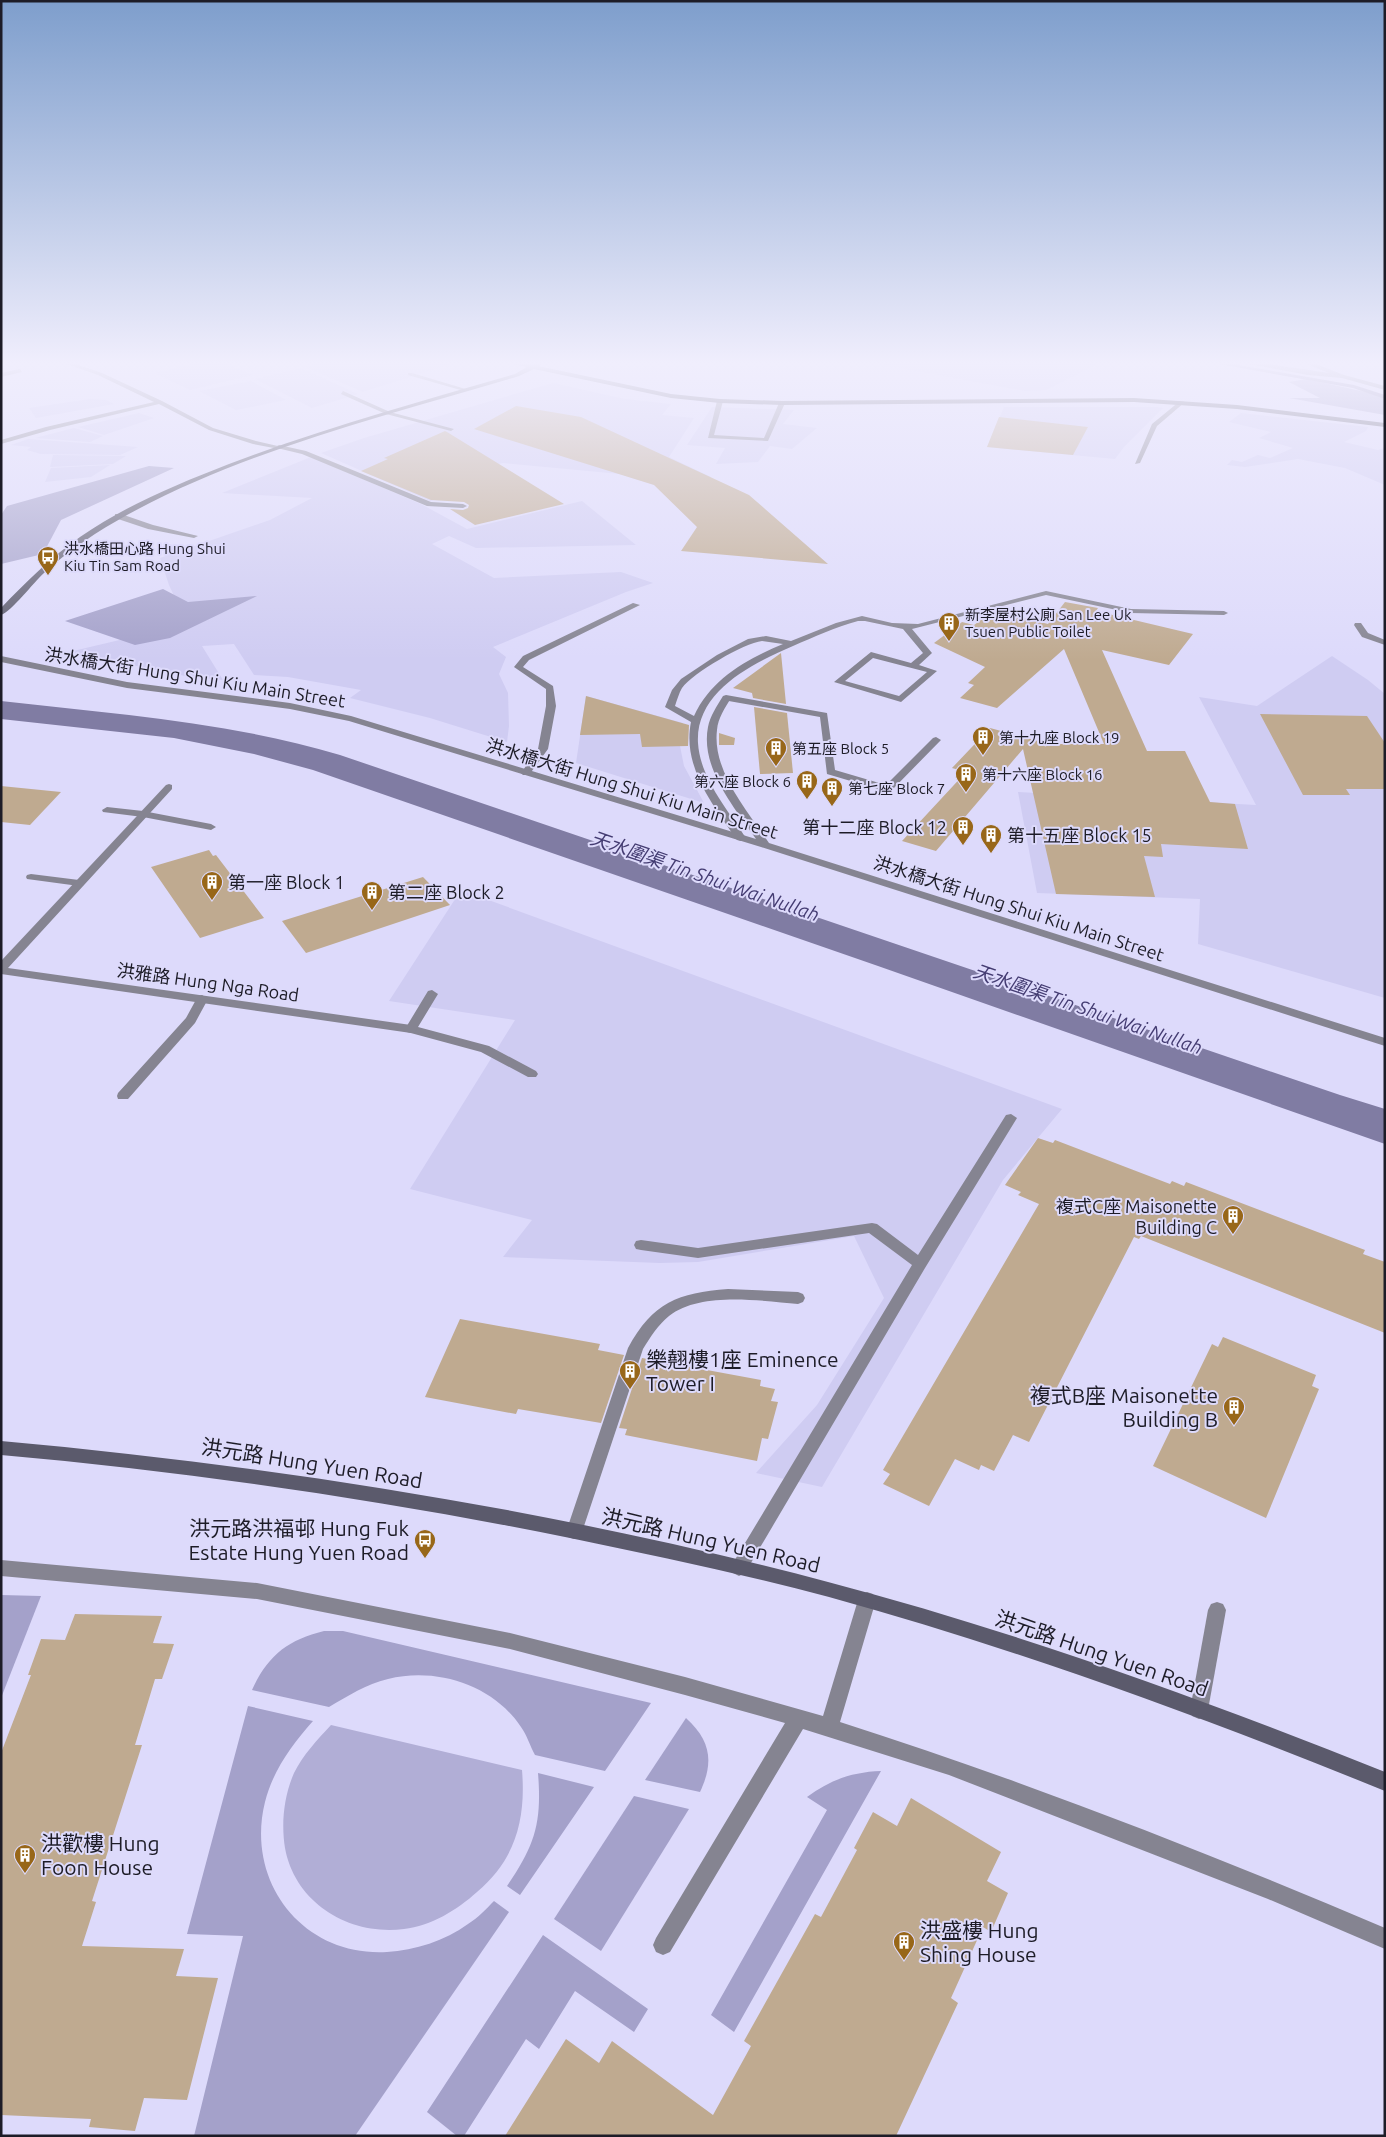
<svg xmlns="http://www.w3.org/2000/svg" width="1386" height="2137" viewBox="0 0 1386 2137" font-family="Ubuntu,'Noto Sans SC',sans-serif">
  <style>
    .built { fill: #cfccf2 }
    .green { fill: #b1aed6 }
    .forest { fill: #a4a1ca }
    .water { fill: #807ca3 }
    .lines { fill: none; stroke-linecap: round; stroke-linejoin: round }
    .stream { fill: #807ca3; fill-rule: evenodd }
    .building { fill: #bfaa90 }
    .lane { fill: #858491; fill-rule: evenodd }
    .street { fill: #858491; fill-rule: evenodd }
    .secondary { fill: #5b5a6c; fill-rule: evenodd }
    .rail { stroke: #585769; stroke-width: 2; stroke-dasharray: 5 5; stroke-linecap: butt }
    .labels { text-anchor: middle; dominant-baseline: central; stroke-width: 4; stroke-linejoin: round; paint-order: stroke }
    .far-poi-label { font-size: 15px; fill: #1d1c27; stroke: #dddafb; text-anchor: start }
    .street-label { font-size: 18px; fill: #1d1c27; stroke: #dddafb }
    .poi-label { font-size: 18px; fill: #1d1c27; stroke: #dddafb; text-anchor: start }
    .water-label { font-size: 19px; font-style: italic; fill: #443c72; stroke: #dddafb }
    .near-poi-label { font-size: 21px; fill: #1d1c27; stroke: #dddafb; text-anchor: start }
    .near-street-label { font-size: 21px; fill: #1d1c27; stroke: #dddafb }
  </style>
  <rect width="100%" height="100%" fill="#dddafb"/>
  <g class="built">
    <polygon points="205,361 221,361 253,375 190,390 154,373"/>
    <polygon points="326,361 460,361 363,392 305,367"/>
    <polygon points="893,361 1104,361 1046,390 1025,391 883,365"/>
    <polygon points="301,368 358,394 312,408 255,379"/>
    <polygon points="251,381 286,400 236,410 199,391"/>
    <polygon points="553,383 625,399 671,404 662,415 694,418 669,457 711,477 687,484 661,487 620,474 503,463 441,476 460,491 430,501 321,453 364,438"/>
    <polygon points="90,399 106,400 114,404 36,418 29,408"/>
    <polygon points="712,407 794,410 783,424 817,428 792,449 770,446 758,462 716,464 725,448 687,445"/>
    <polygon points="1004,407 1156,407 1163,408 1124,447 1115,459 987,447"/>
    <polygon points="139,413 154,418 104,435 78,427"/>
    <polygon points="1241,413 1368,427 1366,431 1344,442 1378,450 1385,448 1385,485 1345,468 1298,459 1245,467 1227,465 1232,460 1242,462 1258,455 1270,458 1293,448 1259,438 1271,432 1229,422"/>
    <polygon points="74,428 103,436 90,442 35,438"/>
    <polygon points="28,439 138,447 120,455 41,454 27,450 31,447 11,445"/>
    <polygon points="53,455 126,456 113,464 50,467"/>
    <polygon points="311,457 421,504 467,529 582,501 636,545 476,548 449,536 432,544 494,578 621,572 653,583 626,592 493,647 506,657 499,674 508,693 509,726 507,742 430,718 350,698 361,690 288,677 254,675 234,644 202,646 223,680 190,677 69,652 187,624 169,585 160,558 270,520 312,498 222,493"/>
    <polygon points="110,465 91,477 45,482 51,468"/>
    <polygon points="1332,656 1368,680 1385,694 1385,998 1198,944 1200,899 1037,893 1018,792 1256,805 1199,697 1257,706"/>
    <polygon points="586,696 683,723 680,746 684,766 704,803 576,763"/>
    <polygon points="461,890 1062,1109 1003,1180 822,1487 756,1473 817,1405 884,1298 854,1236 698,1262 660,1263 503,1257 532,1220 410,1189 515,1020 389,1001"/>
  </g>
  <path class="green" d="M 331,1725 L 522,1770 C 526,1819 516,1859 477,1892 C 457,1910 431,1926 404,1929 C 349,1936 295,1903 285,1848 C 281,1823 284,1796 294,1773 C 303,1755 317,1740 331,1725 Z"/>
  <g class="forest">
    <polygon points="1306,379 1375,394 1385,399 1385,415 1289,398 1320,398 1289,382"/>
    <polygon points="149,466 174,468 61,520 43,554 1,564 1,515 7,506"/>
    <polygon points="163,589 188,602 257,596 170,638 135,645 65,621"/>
    <polygon points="1,1595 41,1596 1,1698"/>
    <path d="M 324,1631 L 343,1631 L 651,1703 L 605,1771 L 535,1755 C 530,1746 527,1735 521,1727 C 493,1685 437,1667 388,1679 C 366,1684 348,1696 329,1707 L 252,1690 C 268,1655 288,1640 324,1631 Z"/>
    <path d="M 248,1706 L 313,1721 C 292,1745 273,1770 265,1802 C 245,1882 303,1957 387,1952 C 415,1950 445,1941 468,1924 C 478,1918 486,1909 494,1901 L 509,1912 L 355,2136 L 194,2136 L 243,1936 L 187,1934 Z"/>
    <path d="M 686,1718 C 711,1741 714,1762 700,1792 L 645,1780 Z"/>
    <path d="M 881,1771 L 734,2032 L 711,2015 L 827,1810 L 807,1797 C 830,1780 852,1772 881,1771 Z"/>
    <path d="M 538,1773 L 594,1787 L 520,1895 L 507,1886 C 535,1845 542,1823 538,1773 Z"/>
    <polygon points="634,1796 689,1809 601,1951 554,1919"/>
    <polygon points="543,1935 648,2009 634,2032 575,1991 539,2049 526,2039 464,2136 457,2136 427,2112"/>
  </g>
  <path class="water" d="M 1,701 C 115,714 230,722 340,755 L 1340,1095 L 1385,1109 L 1385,1144 L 878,966 L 313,770 L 254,754 L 174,738 L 1,719 Z"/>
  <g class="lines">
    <polygon class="stream" points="1202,361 1215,361 1354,385 1385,395 1385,399 1353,388"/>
  </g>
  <g class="building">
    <polygon points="516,406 581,417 749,495 828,564 681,551 697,527 654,485 474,429"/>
    <polygon points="999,417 1088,427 1073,455 987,447"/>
    <polygon points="445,431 447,432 564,504 475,525 450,509 463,510 468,508 469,505 464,502 431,500 361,471 388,459 384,458"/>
    <polygon points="1065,602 1098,608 1096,611 1193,634 1169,665 1102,650 1147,751 1185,751 1210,802 1235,804 1248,849 1161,844 1163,857 1144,856 1155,897 1056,894 1023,749 936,851 902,841 966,772 952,768 990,728 1049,744 1104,744 1064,649 997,708 960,698 974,685 968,683 985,667 934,643 962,622 974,625 995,610 1048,624"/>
    <polygon points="781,653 786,704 753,698 752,693 733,688"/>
    <polygon points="586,696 689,725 688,746 642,747 640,734 580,735"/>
    <polygon points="754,707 787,713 793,773 760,774"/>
    <polygon points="1260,714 1367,716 1385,743 1385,789 1346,789 1350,795 1303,795"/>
    <polygon points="719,733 735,738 734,745 719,745"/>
    <polygon points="1,786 61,792 30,825 1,822"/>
    <polygon points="209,850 213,856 216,855 264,918 200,938 151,867"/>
    <polygon points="423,877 450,905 306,953 282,921"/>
    <polygon points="1038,1138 1053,1143 1055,1140 1170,1184 1172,1181 1184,1186 1186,1182 1365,1250 1363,1254 1385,1262 1385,1333 1141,1236 1139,1239 1134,1237 1029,1442 1013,1435 994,1471 981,1465 979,1470 955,1459 929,1506 883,1484 890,1474 883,1470 1039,1204 1018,1195 1021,1192 1005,1185"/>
    <polygon points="460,1319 600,1344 598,1350 624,1355 601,1423 518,1409 516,1414 425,1397"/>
    <polygon points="1223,1337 1316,1375 1312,1386 1319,1389 1266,1518 1153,1466 1212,1344 1218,1347"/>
    <polygon points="642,1358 761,1380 760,1386 775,1389 771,1401 778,1402 768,1439 762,1438 757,1461 625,1435 627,1429 619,1428"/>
    <polygon points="75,1614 162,1616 153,1643 174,1644 162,1679 155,1679 135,1745 142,1745 92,1901 96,1902 82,1946 184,1949 176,1976 218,1978 187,2100 144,2098 135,2131 89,2127 91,2119 1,2115 1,1753 31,1675 28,1675 41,1639 65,1640"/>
    <polygon points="911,1798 1001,1852 987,1881 1008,1893 991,1932 983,1927 951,1998 958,2003 896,2136 505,2136 566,2039 599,2063 612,2041 713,2115 751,2046 744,2041 815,1914 821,1917 857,1850 854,1848 873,1812 897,1826"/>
  </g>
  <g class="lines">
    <g class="lane">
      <polygon points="20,369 22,372 1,377 1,373"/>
      <polygon points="408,373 412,373 469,390 464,391 408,375"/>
      <polygon points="343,391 390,412 454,429 451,431 386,414 341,394"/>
      <polygon points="720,399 723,401 714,435 764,438 779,403 782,401 785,403 768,441 708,438 717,401"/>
      <polygon points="1180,401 1185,402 1157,426 1140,463 1135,464 1152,424"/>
      <polygon points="279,445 306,451 431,502 463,504 467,506 463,508 427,506 302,454 277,448 277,446"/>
      <polygon points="115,514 121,514 153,525 198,536 194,538 148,529 115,518"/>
      <path d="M 1046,591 L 1131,609 L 1224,611 L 1228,613 L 1224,615 L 1131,613 L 1046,595 L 912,629 L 932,653 L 919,665 L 937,671 L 901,702 L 834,682 L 871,652 L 911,663 L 923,653 L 903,629 L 865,621 L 858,621 C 835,627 814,637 793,646 C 753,663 695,691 698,743 C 700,778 728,810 746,838 L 741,841 L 737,840 C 713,805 682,767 691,722 L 665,707 L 672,690 L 681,679 L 717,655 L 748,639 L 766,636 L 791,641 L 836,623 L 862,616 L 892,623 L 918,624 ZM 762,641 L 783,644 C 747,659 711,679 694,716 L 675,706 C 677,700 679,693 682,688 C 693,673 744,643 762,641 ZM 873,658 L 927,672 L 899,696 L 845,681 Z"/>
      <polygon points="633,603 640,605 529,660 523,667 553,686 556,706 548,749 529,775 523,775 521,773 538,749 546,706 546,689 514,667 523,656"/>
      <polygon points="1355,623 1361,623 1368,633 1385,640 1385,645 1362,637 1354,625"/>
      <polygon points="726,695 827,713 835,770 886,785 933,738 936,737 941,740 891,791 888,792 827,774 820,717 723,700 723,696"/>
      <polygon points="107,807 143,811 211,824 216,827 211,830 143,817 103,812 102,810"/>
      <polygon points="31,874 79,880 84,883 79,886 27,879 26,877 27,875"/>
      <polygon points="432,990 438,994 418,1027 489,1046 536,1071 538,1074 536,1077 528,1077 481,1052 407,1032 405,1029 428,991"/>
      <polygon points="202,995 208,999 195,1023 128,1099 118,1099 117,1096 118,1093 186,1018 198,996"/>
      <polygon points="1011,1114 1017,1118 925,1268 745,1573 739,1576 733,1573 730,1568 733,1563 912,1265 869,1233 698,1258 641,1250 636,1249 634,1245 636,1241 641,1240 698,1248 872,1223 877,1224 918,1255 1006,1115"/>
      <path d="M 728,1289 L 798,1292 L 803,1294 L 805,1298 L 803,1302 L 798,1304 C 761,1301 701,1291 669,1316 C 658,1325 651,1336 643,1349 L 582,1532 L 580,1537 L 574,1539 L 568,1537 L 566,1532 L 628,1348 C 653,1302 678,1293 728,1289 Z"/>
      <path d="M 1,1560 L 257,1583 L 510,1633 L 685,1677 L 823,1716 L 858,1600 L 861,1594 L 867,1592 L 873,1594 L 876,1600 L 840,1722 C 1025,1781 1206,1852 1385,1928 L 1385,1949 L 1268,1899 L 949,1775 L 803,1729 L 670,1952 L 663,1955 L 656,1952 L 653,1945 L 656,1938 L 785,1723 L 685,1695 L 510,1649 L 257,1599 L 1,1576 Z"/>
      <polygon points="1217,1602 1223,1604 1226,1610 1208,1710 1206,1716 1199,1719 1192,1716 1190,1710 1208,1610 1211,1604"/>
    </g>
    <g class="street">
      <polygon points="58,361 67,361 102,373 162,401 213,428 256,441 282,447 279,449 253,444 209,430 159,404 50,430 1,444 1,440 46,427 154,402 98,375"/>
      <polygon points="539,361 547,361 535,368 531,368 531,366"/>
      <polygon points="1233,361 1247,361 1329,373 1299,361 1308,361 1344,375 1385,386 1385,390 1342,378 1308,375"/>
      <path d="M 1,656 L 127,682 L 290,703 L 351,716 L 756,839 C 735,808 700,768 708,727 C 710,716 717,706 723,696 L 729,696 L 731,698 C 725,708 718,718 717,730 C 712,771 747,810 769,843 L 1385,1038 L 1385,1046 L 761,847 L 349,721 L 290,709 L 127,688 L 1,662 Z"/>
      <polygon points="169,784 172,785 172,789 8,968 411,1025 417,1029 415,1032 411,1033 1,974 1,961 166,785"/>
    </g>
    <g class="secondary">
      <path d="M 502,361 L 514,361 L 671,394 L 720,399 L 782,401 L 1134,398 L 1237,405 L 1385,423 L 1385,427 L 1237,409 L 1134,402 L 782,405 L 720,403 L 671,398 L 534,369 L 519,376 C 389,415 248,449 127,515 C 98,531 69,550 44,573 C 33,583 12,611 1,615 L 1,608 C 26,582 50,558 80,537 C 126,505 178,484 229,464 C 323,428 419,402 515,374 L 527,367 Z"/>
      <path d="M 1,1441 C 278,1466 560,1511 828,1582 C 1018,1632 1203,1699 1385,1772 L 1385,1791 C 1203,1717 1018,1649 829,1597 C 743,1574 657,1556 570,1538 C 382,1500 192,1472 1,1455 Z"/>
    </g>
    <polyline class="rail" points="1383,361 1385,362"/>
  </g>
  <linearGradient id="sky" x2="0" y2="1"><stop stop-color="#7e9ecc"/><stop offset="0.55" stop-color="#f0eefd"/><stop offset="1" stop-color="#f0eefd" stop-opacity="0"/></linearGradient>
  <rect width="1386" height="660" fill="url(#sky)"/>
  <defs>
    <g id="bus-pin" transform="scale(1.125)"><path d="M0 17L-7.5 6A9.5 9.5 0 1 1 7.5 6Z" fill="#986719" stroke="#dddafb"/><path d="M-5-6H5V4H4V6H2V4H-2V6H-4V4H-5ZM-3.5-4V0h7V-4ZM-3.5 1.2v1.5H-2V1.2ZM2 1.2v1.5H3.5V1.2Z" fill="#fff"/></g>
    <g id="building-pin" transform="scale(1.125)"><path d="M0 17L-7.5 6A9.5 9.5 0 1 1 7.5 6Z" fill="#986719" stroke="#dddafb"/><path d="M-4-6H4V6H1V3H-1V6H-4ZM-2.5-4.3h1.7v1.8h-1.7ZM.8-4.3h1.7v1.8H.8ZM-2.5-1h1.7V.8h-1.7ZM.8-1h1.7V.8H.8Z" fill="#fff"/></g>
  </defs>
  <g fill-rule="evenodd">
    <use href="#bus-pin" x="48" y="557"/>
    <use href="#building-pin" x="949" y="623"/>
    <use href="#building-pin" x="983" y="737"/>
    <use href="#building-pin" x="776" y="748"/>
    <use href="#building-pin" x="966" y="774"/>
    <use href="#building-pin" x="807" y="781"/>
    <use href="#building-pin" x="832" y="788"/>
    <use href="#building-pin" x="963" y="827"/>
    <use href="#building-pin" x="991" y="835"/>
    <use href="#building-pin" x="212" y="882"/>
    <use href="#building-pin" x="372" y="892"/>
    <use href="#building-pin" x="1233" y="1216"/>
    <use href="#building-pin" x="630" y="1371"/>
    <use href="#building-pin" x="1234" y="1407"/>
    <use href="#bus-pin" x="425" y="1540"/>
    <use href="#building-pin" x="25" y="1855"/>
    <use href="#building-pin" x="904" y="1942"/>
  </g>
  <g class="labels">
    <g class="far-poi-label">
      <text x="64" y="548">洪水橋田心路 Hung Shui<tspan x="64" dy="17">Kiu Tin Sam Road</tspan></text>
      <text x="965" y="614">新李屋村公廁 San Lee Uk<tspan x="965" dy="17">Tsuen Public Toilet</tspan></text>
      <text x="999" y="737">第十九座 Block 19</text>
      <text x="792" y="748">第五座 Block 5</text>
      <text x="982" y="774">第十六座 Block 16</text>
      <text x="791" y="781" text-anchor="end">第六座 Block 6</text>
      <text x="848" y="788">第七座 Block 7</text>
    </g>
    <g class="street-label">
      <text transform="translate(195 677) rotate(9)">洪水橋大街 Hung Shui Kiu Main Street</text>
      <text transform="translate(632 788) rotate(17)">洪水橋大街 Hung Shui Kiu Main Street</text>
      <text transform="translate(1019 908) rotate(18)">洪水橋大街 Hung Shui Kiu Main Street</text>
      <text transform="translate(208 982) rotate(8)">洪雅路 Hung Nga Road</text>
    </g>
    <g class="poi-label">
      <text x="947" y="827" text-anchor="end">第十二座 Block 12</text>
      <text x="1007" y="835">第十五座 Block 15</text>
      <text x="228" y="882">第一座 Block 1</text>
      <text x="388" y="892">第二座 Block 2</text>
      <text x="1217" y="1206" text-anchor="end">複式C座 Maisonette<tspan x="1217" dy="21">Building C</tspan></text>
    </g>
    <g class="water-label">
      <text transform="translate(705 876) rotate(19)">天水圍渠 Tin Shui Wai Nullah</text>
      <text transform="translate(1088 1009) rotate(19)">天水圍渠 Tin Shui Wai Nullah</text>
    </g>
    <g class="near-poi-label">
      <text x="646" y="1359">樂翹樓1座 Eminence<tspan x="646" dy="24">Tower I</tspan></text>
      <text x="1218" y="1395" text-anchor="end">複式B座 Maisonette<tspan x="1218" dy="24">Building B</tspan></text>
      <text x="409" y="1528" text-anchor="end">洪元路洪福邨 Hung Fuk<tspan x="409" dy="24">Estate Hung Yuen Road</tspan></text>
      <text x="41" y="1843">洪歡樓 Hung<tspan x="41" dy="24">Foon House</tspan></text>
      <text x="920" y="1930">洪盛樓 Hung<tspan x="920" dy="24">Shing House</tspan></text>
    </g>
    <g class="near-street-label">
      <text transform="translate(312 1463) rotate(9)">洪元路 Hung Yuen Road</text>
      <text transform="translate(711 1540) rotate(13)">洪元路 Hung Yuen Road</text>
      <text transform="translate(1102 1653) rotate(19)">洪元路 Hung Yuen Road</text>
    </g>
  </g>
  <rect width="1386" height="2137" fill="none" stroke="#1d1c27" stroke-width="5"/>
</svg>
